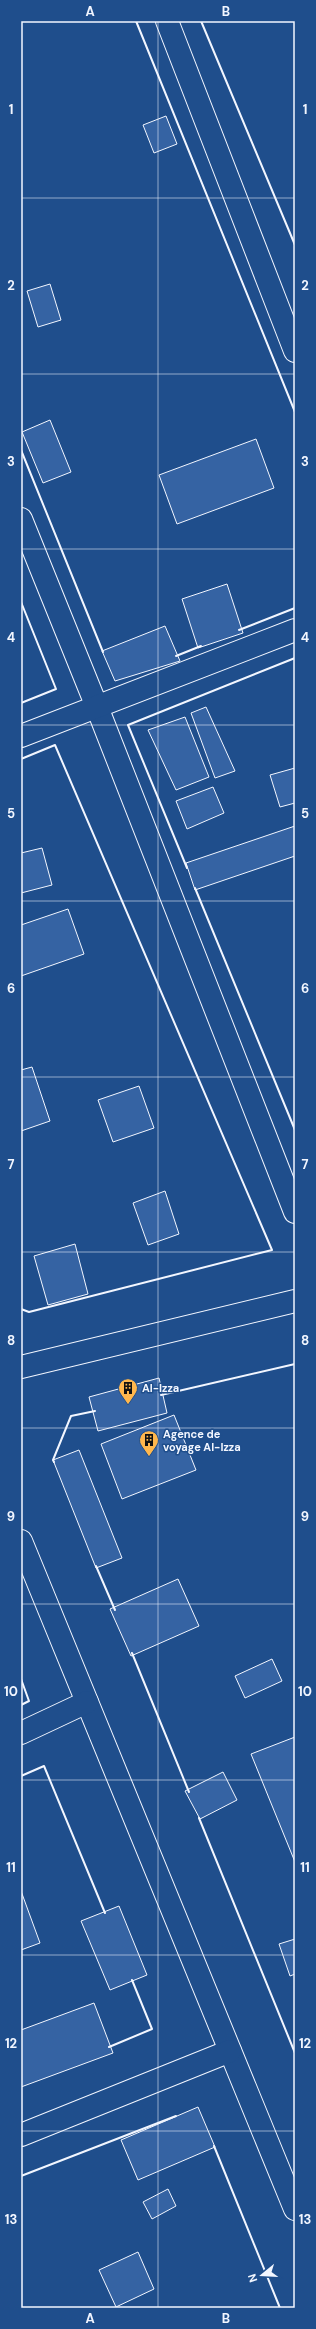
<svg xmlns="http://www.w3.org/2000/svg" width="316" height="2329" viewBox="0 0 316 2329" font-family="'DM Sans',sans-serif">
  <style>
    .building { fill: #3563a3; stroke: #f2f6ff }
    .lines { fill: none; stroke-linecap: round; stroke-linejoin: round }
    .minor-casing { stroke: #f2f6ff; stroke-width: 24 }
    .major-casing { stroke: #f2f6ff; stroke-width: 24 }
    .minor { stroke: #1f4e8c; stroke-width: 22 }
    .major { stroke: #1f4e8c; stroke-width: 22 }
    .wall { stroke: #f2f6ff; stroke-width: 2 }
    .grid { fill: none; stroke: #f2f6ff; stroke-width: 1; stroke-opacity: 0.55 }
    .labels { text-anchor: middle; dominant-baseline: central; stroke-width: 3; stroke-linejoin: round; paint-order: stroke }
    .poi-label { font-size: 11px; font-weight: bold; fill: #f2f6ff; stroke: #1f4e8c; text-anchor: start }
    .neatline { fill: none; stroke: #f2f6ff; stroke-width: 1.5 }
    .grid-label { font-size: 13px; text-anchor: middle; font-weight: bold; fill: #f2f6ff }
  </style>
  <rect width="100%" height="100%" fill="#1f4e8c"/>
  <g class="building">
    <polygon points="166,116 177,144 154,153 143,125"/>
    <polygon points="50,284 61,320 38,327 27,291"/>
    <polygon points="50,420 71,472 43,483 22,432"/>
    <polygon points="256,439 274,488 177,524 159,475"/>
    <polygon points="227,584 243,633 198,648 182,599"/>
    <polygon points="165,626 180,661 115,681 102,651"/>
    <polygon points="206,707 235,771 215,778 191,713"/>
    <polygon points="185,717 209,777 176,790 148,730"/>
    <polygon points="295,768 295,803 280,807 270,775"/>
    <polygon points="213,787 224,813 187,829 176,801"/>
    <polygon points="295,826 295,856 195,890 186,863"/>
    <polygon points="42,848 52,885 21,893 21,853"/>
    <polygon points="68,909 84,954 21,976 21,925"/>
    <polygon points="32,1067 50,1121 21,1131 21,1070"/>
    <polygon points="139,1086 154,1128 113,1142 98,1100"/>
    <polygon points="165,1191 179,1234 148,1245 133,1203"/>
    <polygon points="75,1244 88,1294 48,1305 34,1256"/>
    <polygon points="159,1378 167,1413 98,1431 89,1397"/>
    <polygon points="174,1415 196,1470 122,1499 101,1444"/>
    <polygon points="79,1450 122,1558 96,1568 53,1460"/>
    <polygon points="178,1579 199,1626 131,1656 110,1609"/>
    <polygon points="272,1659 282,1681 245,1698 235,1676"/>
    <polygon points="295,1737 295,1862 251,1754"/>
    <polygon points="223,1772 237,1800 200,1819 185,1791"/>
    <polygon points="21,1891 40,1943 21,1950"/>
    <polygon points="119,1906 147,1975 110,1990 81,1921"/>
    <polygon points="295,1939 295,1974 290,1976 279,1944"/>
    <polygon points="94,2003 113,2053 21,2087 21,2030"/>
    <polygon points="198,2107 215,2147 138,2180 121,2140"/>
    <polygon points="168,2189 176,2206 152,2219 143,2202"/>
    <polygon points="138,2252 154,2289 116,2307 99,2270"/>
  </g>
  <g class="lines">
    <g class="minor-casing">
      <g id="minor">
        <polyline points="167,21 295,351"/>
        <polyline points="21,519 97,707 295,1212"/>
        <polyline points="21,736 295,630"/>
        <polyline points="21,1541 295,2209"/>
        <polyline points="21,1733 87,1702"/>
        <polyline points="21,2135 230,2051"/>
      </g>
    </g>
    <g class="major-casing">
      <polyline id="major" points="21,1367 295,1301"/>
    </g>
    <use href="#minor" class="minor"/>
    <use href="#major" class="major"/>
    <g class="wall">
      <polyline points="136,21 295,412"/>
      <polyline points="201,21 295,245"/>
      <polyline points="21,450 103,652"/>
      <polyline points="21,602 56,689 21,703"/>
      <polyline points="239,630 295,608"/>
      <polyline points="176,656 201,646"/>
      <polyline points="21,759 55,745 272,1250 29,1312 21,1309"/>
      <polyline points="187,868 128,725 295,658"/>
      <polyline points="195,888 295,1130"/>
      <polyline points="161,1395 295,1364"/>
      <polyline points="54,1462 53,1460 71,1416 95,1411"/>
      <polyline points="96,1566 115,1610"/>
      <polyline points="132,1653 189,1792"/>
      <polyline points="21,1679 29,1701 21,1705"/>
      <polyline points="21,1776 44,1766 105,1913"/>
      <polyline points="199,1818 295,2053"/>
      <polyline points="109,2047 152,2029 132,1980"/>
      <polyline points="214,2146 280,2308"/>
      <polyline points="21,2176 176,2116"/>
    </g>
  </g>
  <path class="grid" d="M 158,21 L 158,2308M 21,198 L 295,198M 21,374 L 295,374M 21,549 L 295,549M 21,725 L 295,725M 21,901 L 295,901M 21,1077 L 295,1077M 21,1252 L 295,1252M 21,1428 L 295,1428M 21,1604 L 295,1604M 21,1780 L 295,1780M 21,1955 L 295,1955M 21,2131 L 295,2131"/>
  <defs>
    <g id="building-pin" transform="scale(1)"><path d="M0 17L-7.5 6A9.5 9.5 0 1 1 7.5 6Z" fill="#ffb74d" stroke="#1f4e8c"/><path d="M-4-6H4V6H1V3H-1V6H-4ZM-2.5-4.3h1.7v1.8h-1.7ZM.8-4.3h1.7v1.8H.8ZM-2.5-1h1.7V.8h-1.7ZM.8-1h1.7V.8H.8Z" fill="#111"/></g>
  </defs>
  <g fill-rule="evenodd">
    <use href="#building-pin" x="128" y="1388"/>
    <use href="#building-pin" x="149" y="1440"/>
  </g>
  <g class="labels">
    <g class="poi-label">
      <text x="142" y="1388">Al-Izza</text>
      <text x="163" y="1434">Agence de<tspan x="163" dy="13">voyage Al-Izza</tspan></text>
    </g>
  </g>
  <rect width="316" height="2329" fill="none" stroke="#1f4e8c" stroke-width="44"/>
  <g transform="translate(262 2275) rotate(252)" stroke="#1f4e8c" stroke-width="3" paint-order="stroke">
  <path d="M0-3L7 15L0 10L-7 15Z" fill="#f2f6ff"/>
  <text y="-6" font-size="11" font-weight="bold" text-anchor="middle" fill="#f2f6ff">N</text>
  </g>
  <rect x="22" y="22" width="272" height="2285" class="neatline"/>
  <g class="grid-label">
    <text x="90" y="16">A</text>
    <text x="226" y="16">B</text>
    <text x="11" y="114">1</text>
    <text x="305" y="114">1</text>
    <text x="11" y="290">2</text>
    <text x="305" y="290">2</text>
    <text x="11" y="466">3</text>
    <text x="305" y="466">3</text>
    <text x="11" y="642">4</text>
    <text x="305" y="642">4</text>
    <text x="11" y="818">5</text>
    <text x="305" y="818">5</text>
    <text x="11" y="993">6</text>
    <text x="305" y="993">6</text>
    <text x="11" y="1169">7</text>
    <text x="305" y="1169">7</text>
    <text x="11" y="1345">8</text>
    <text x="305" y="1345">8</text>
    <text x="11" y="1521">9</text>
    <text x="305" y="1521">9</text>
    <text x="11" y="1696">10</text>
    <text x="305" y="1696">10</text>
    <text x="11" y="1872">11</text>
    <text x="305" y="1872">11</text>
    <text x="11" y="2048">12</text>
    <text x="305" y="2048">12</text>
    <text x="11" y="2224">13</text>
    <text x="305" y="2224">13</text>
    <text x="90" y="2323">A</text>
    <text x="226" y="2323">B</text>
  </g>
</svg>
